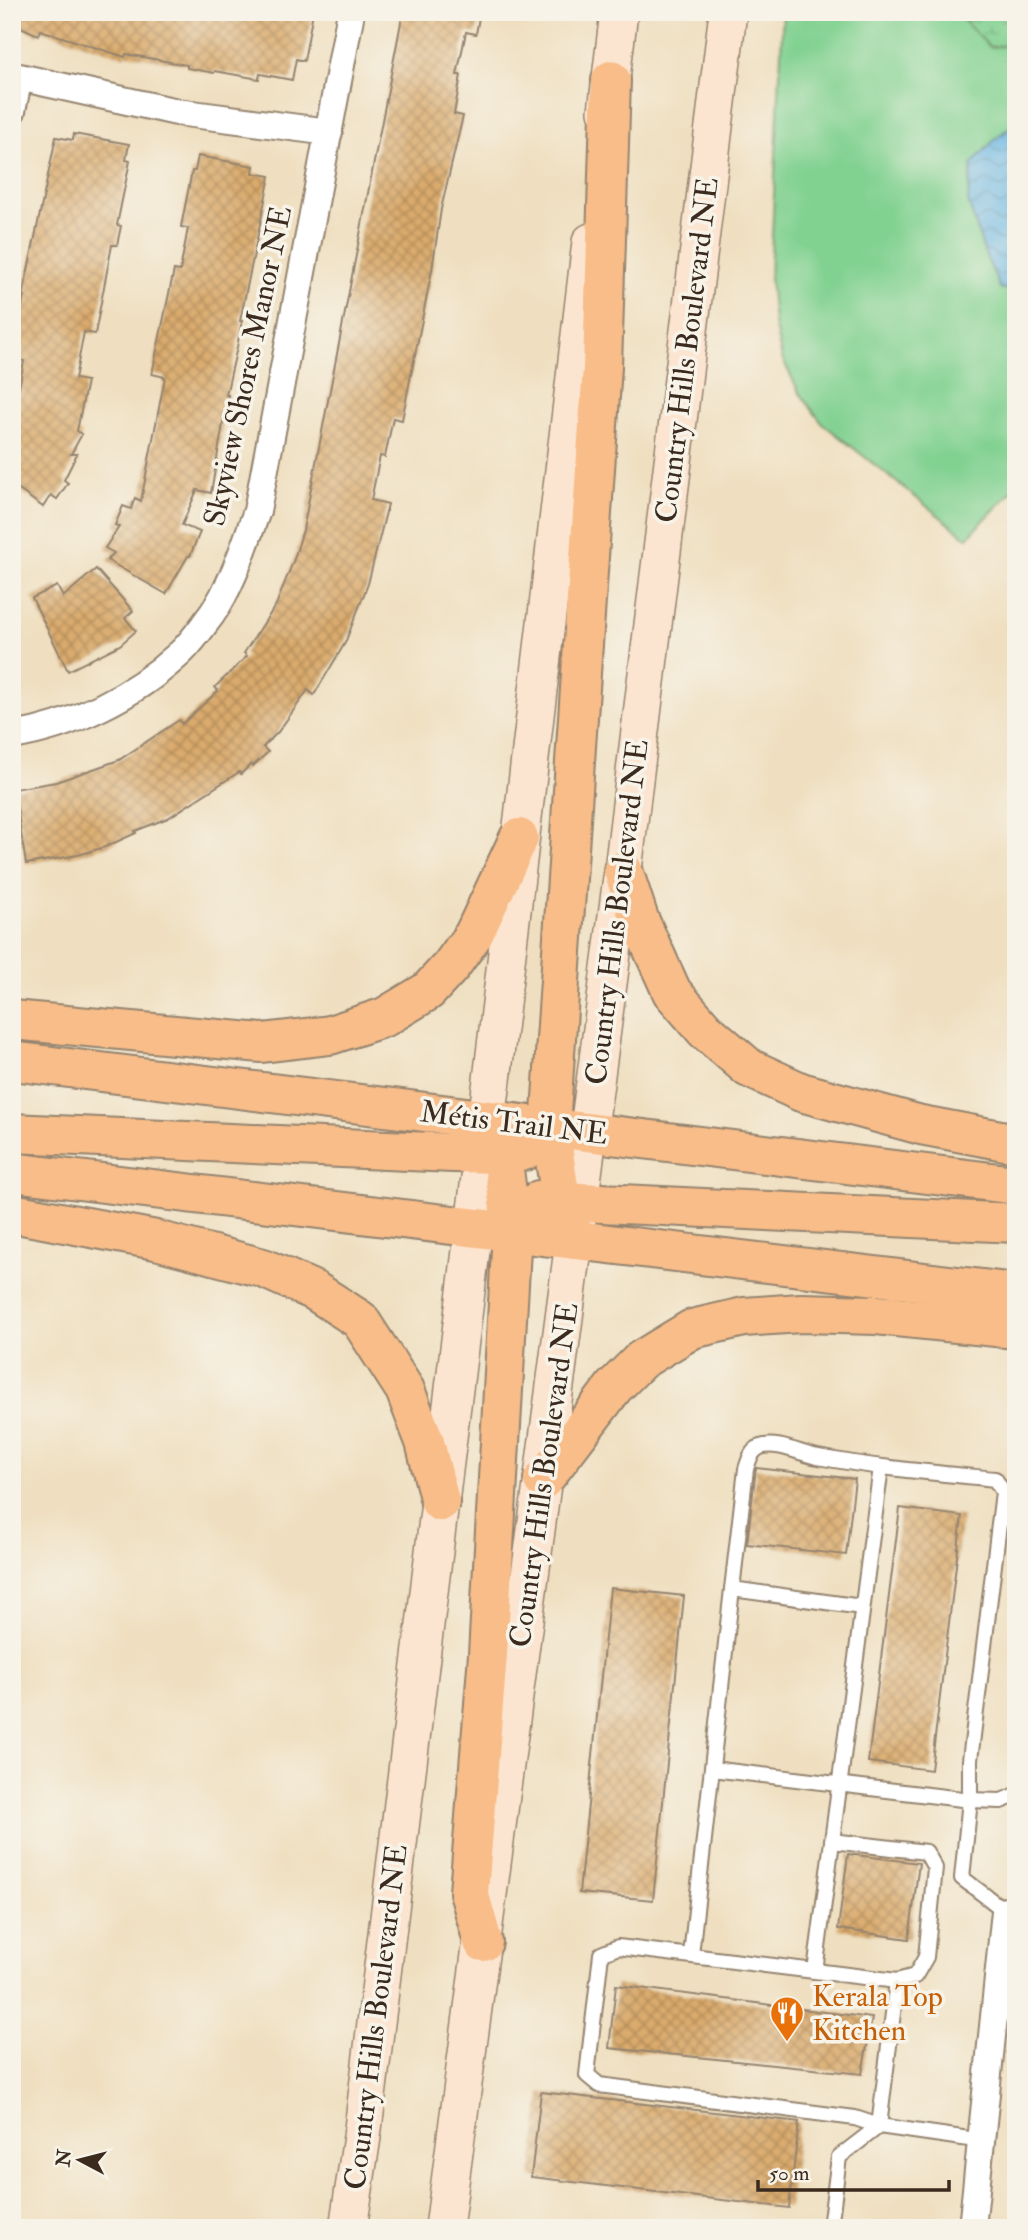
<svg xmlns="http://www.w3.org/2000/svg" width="1028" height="2240" viewBox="0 0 1028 2240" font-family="'IM FELL Double Pica',serif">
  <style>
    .green { fill: #81d191; stroke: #5e7e58; stroke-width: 2 }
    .wetland { fill: url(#wetland-marsh); stroke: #5e7e58; stroke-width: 2 }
    .water { fill: url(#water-waves); stroke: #527081; stroke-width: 2 }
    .building { fill: url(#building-cross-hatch) }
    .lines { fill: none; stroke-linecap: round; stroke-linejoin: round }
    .lane-casing { stroke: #95846f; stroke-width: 18 }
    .street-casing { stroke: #95846f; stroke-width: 30 }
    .secondary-casing { stroke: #95846f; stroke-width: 40 }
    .primary-casing { stroke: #95846f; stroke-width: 42 }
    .lane { stroke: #fff; stroke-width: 14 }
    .street { stroke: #fff; stroke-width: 26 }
    .secondary { stroke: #fce5d0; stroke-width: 37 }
    .primary { stroke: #f8bd89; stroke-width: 38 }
    .labels { text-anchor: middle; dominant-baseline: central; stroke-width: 7; stroke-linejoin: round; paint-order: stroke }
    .street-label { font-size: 30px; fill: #3b2a1e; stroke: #f7f3e8 }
    .food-label { font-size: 30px; fill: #c56008; stroke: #f7f3e8; text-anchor: start }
  </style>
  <defs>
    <pattern id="wetland-marsh" width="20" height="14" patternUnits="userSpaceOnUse" patternTransform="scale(1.75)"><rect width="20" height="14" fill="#81d191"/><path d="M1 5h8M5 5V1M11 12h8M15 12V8" fill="none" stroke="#6baa76"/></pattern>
    <pattern id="water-waves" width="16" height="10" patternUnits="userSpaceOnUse" patternTransform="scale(1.75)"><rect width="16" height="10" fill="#6ab7e4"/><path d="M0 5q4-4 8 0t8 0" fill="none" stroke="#5895b8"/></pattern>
    <pattern id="building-cross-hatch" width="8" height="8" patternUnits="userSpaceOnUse" patternTransform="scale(1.75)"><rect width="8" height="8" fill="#daab6d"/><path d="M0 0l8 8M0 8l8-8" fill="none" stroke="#b28b59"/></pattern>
  </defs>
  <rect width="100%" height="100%" fill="#f7f3e8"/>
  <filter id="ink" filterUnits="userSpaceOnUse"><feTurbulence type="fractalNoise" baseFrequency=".0143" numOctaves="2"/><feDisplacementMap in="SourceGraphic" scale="14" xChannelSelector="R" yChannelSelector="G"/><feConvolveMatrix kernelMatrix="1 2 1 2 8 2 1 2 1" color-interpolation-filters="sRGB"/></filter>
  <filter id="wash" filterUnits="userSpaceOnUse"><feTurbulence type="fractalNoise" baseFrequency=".00686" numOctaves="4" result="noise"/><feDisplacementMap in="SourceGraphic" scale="28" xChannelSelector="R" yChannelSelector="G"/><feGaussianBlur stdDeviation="1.57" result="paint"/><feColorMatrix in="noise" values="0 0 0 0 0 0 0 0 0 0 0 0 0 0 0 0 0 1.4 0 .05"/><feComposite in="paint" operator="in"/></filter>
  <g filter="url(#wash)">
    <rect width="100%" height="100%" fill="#efdfc0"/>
    <polygon class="green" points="783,12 1016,12 1016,487 967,538 822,423 799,392 782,358 774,323 770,277"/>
    <polygon class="wetland" points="962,12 1016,12 1016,45 990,47 962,19"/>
    <polygon class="water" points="1016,122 1016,291 1000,288 985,254 968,201 972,164 995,139"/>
    <g id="blocks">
      <g class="building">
        <polygon points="12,12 313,12 304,61 296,59 292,80 260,74 259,79 215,71 214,73 187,68 187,65 126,54 125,57 40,30 38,35 12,23"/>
        <polygon points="403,12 480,12 476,34 466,32 457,75 461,75 454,114 463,116 441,209 432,270 402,420 393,418 385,457 380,456 371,500 388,504 368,584 345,643 314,695 308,690 278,732 263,747 268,752 253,766 251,764 241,774 239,772 168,818 135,831 136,833 105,847 78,855 26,864 14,789 56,782 119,760 179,720 182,724 218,691 215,687 247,656 244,653 276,605 294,559 303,530"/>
        <polygon points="74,134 129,144 126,160 130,161 117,225 121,226 117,245 112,245 95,334 84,332 75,379 87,381 77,431 82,434 71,454 77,454 64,480 68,483 57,499 51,495 43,507 12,485 12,413 16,404 24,361 14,359 26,280 56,137 73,140"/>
        <polygon points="198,156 254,166 253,173 270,176 240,321 242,321 237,347 226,395 228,395 211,493 197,490 182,525 200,532 190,556 188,556 166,594 107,560 114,553 105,548 119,527 115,525 123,506 131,509 135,498 141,501 165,377 152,374 174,270 180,271 188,228 181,227 192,171 195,171"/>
        <polygon points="96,569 133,611 125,618 136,631 120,645 68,671 32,598 57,586 63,597"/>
        <polygon points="756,1468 855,1479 846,1555 747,1544"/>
        <polygon points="900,1508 962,1516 931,1770 868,1762"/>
        <polygon points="610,1588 684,1596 653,1900 579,1893"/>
        <polygon points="848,1854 919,1863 909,1939 838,1929"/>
        <polygon points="616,1985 872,2018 862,2074 609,2048"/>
        <polygon points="541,2092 799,2122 789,2208 531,2177"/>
      </g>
    </g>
  </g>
  <g filter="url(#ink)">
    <use href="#blocks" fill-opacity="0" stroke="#95846f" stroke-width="2"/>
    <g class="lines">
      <g class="lane-casing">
        <g id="lane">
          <path d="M 712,1769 L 970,1800 L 970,1760 L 1003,1492 L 995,1479 C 936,1473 876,1468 818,1457 C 801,1454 777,1441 760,1447 C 751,1451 749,1460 746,1469 L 732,1589"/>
          <polyline points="832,1841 926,1852 935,1868 926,1957 915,1976 897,1981"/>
          <polyline points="1005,1911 962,1878 970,1800 1001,1801 1016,1795"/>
          <polyline points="691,1955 732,1589 862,1607"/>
          <polyline points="815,1971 881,1467"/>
          <polyline points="830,2228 839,2157 879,2126 897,1981 618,1947 601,1954 587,2075 599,2085 855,2118 879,2126 983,2141"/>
        </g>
      </g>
      <g class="street-casing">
        <g id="street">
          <polyline points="12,111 19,77 177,112 329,132"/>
          <path d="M 12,736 C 71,727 135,695 178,655 C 191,644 202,627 212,614 C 233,584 244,546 257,511 L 351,12"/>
          <polyline points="972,2228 1005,1911 1016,1912"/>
        </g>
      </g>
      <g class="secondary-casing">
        <g id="secondary">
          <polyline points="607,111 619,12"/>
          <polyline points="348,2228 362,2137 492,1080 591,242"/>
          <polyline points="444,2228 623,870 728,12"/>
        </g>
      </g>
      <g class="primary-casing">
        <g id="primary">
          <polyline points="623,870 639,919 672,992 705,1030 749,1068 801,1092 921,1125 1016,1143"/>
          <polyline points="12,1020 262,1043 330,1035 385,1017 428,991 451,966 474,934 519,838"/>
          <polyline points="12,1061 1016,1185"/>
          <polyline points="12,1133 453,1153 502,1154 524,1151"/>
          <polyline points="12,1172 1016,1293"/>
          <polyline points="539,1200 1016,1223"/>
          <polyline points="12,1213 156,1240 263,1268 315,1291 360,1320 405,1390 425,1442 440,1502"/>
          <polyline points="575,1239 561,1200 550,1127 602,367 611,80"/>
          <polyline points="543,1480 614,1387 641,1360 692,1329 744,1317 801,1313 876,1315 1016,1329"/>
          <polyline points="483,1942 469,1892 488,1654 512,1232 502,1154 487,1120"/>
        </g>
      </g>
      <use href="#lane" class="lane"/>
      <use href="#street" class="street"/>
      <use href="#secondary" class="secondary"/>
      <use href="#primary" class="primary"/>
    </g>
  </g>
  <defs>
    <g id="restaurant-pin" transform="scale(1.75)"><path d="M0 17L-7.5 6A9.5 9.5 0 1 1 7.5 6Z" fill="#e8710a" stroke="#f7f3e8"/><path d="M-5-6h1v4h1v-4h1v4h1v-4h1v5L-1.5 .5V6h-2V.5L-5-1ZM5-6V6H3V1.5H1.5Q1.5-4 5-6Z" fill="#fff"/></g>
  </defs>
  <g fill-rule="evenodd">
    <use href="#restaurant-pin" x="787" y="2013"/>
  </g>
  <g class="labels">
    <g class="street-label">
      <text transform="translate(687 350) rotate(-83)">Country Hills Boulevard NE</text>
      <text transform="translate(248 366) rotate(-78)">Skyview Shores Manor NE</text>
      <text transform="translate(617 912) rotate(-83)">Country Hills Boulevard NE</text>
      <text transform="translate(514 1123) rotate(7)">Métis Trail NE</text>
      <text transform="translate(544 1475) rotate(-82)">Country Hills Boulevard NE</text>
      <text transform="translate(376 2017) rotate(-83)">Country Hills Boulevard NE</text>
    </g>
    <g class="food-label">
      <text x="812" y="1996">Kerala Top<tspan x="812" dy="34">Kitchen</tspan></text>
    </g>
  </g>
  <rect width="1028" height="2240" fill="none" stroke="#f7f3e8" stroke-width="42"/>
  <g transform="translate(80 2160) rotate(277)" stroke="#f7f3e8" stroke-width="5" paint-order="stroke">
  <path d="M0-5L12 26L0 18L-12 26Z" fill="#3b2a1e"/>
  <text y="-10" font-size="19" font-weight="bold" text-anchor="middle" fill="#3b2a1e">N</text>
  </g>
  <path d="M758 2180v10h191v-10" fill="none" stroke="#3b2a1e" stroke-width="3.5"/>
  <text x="769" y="2180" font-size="21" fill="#3b2a1e" stroke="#f7f3e8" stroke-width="5" paint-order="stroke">50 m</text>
</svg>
